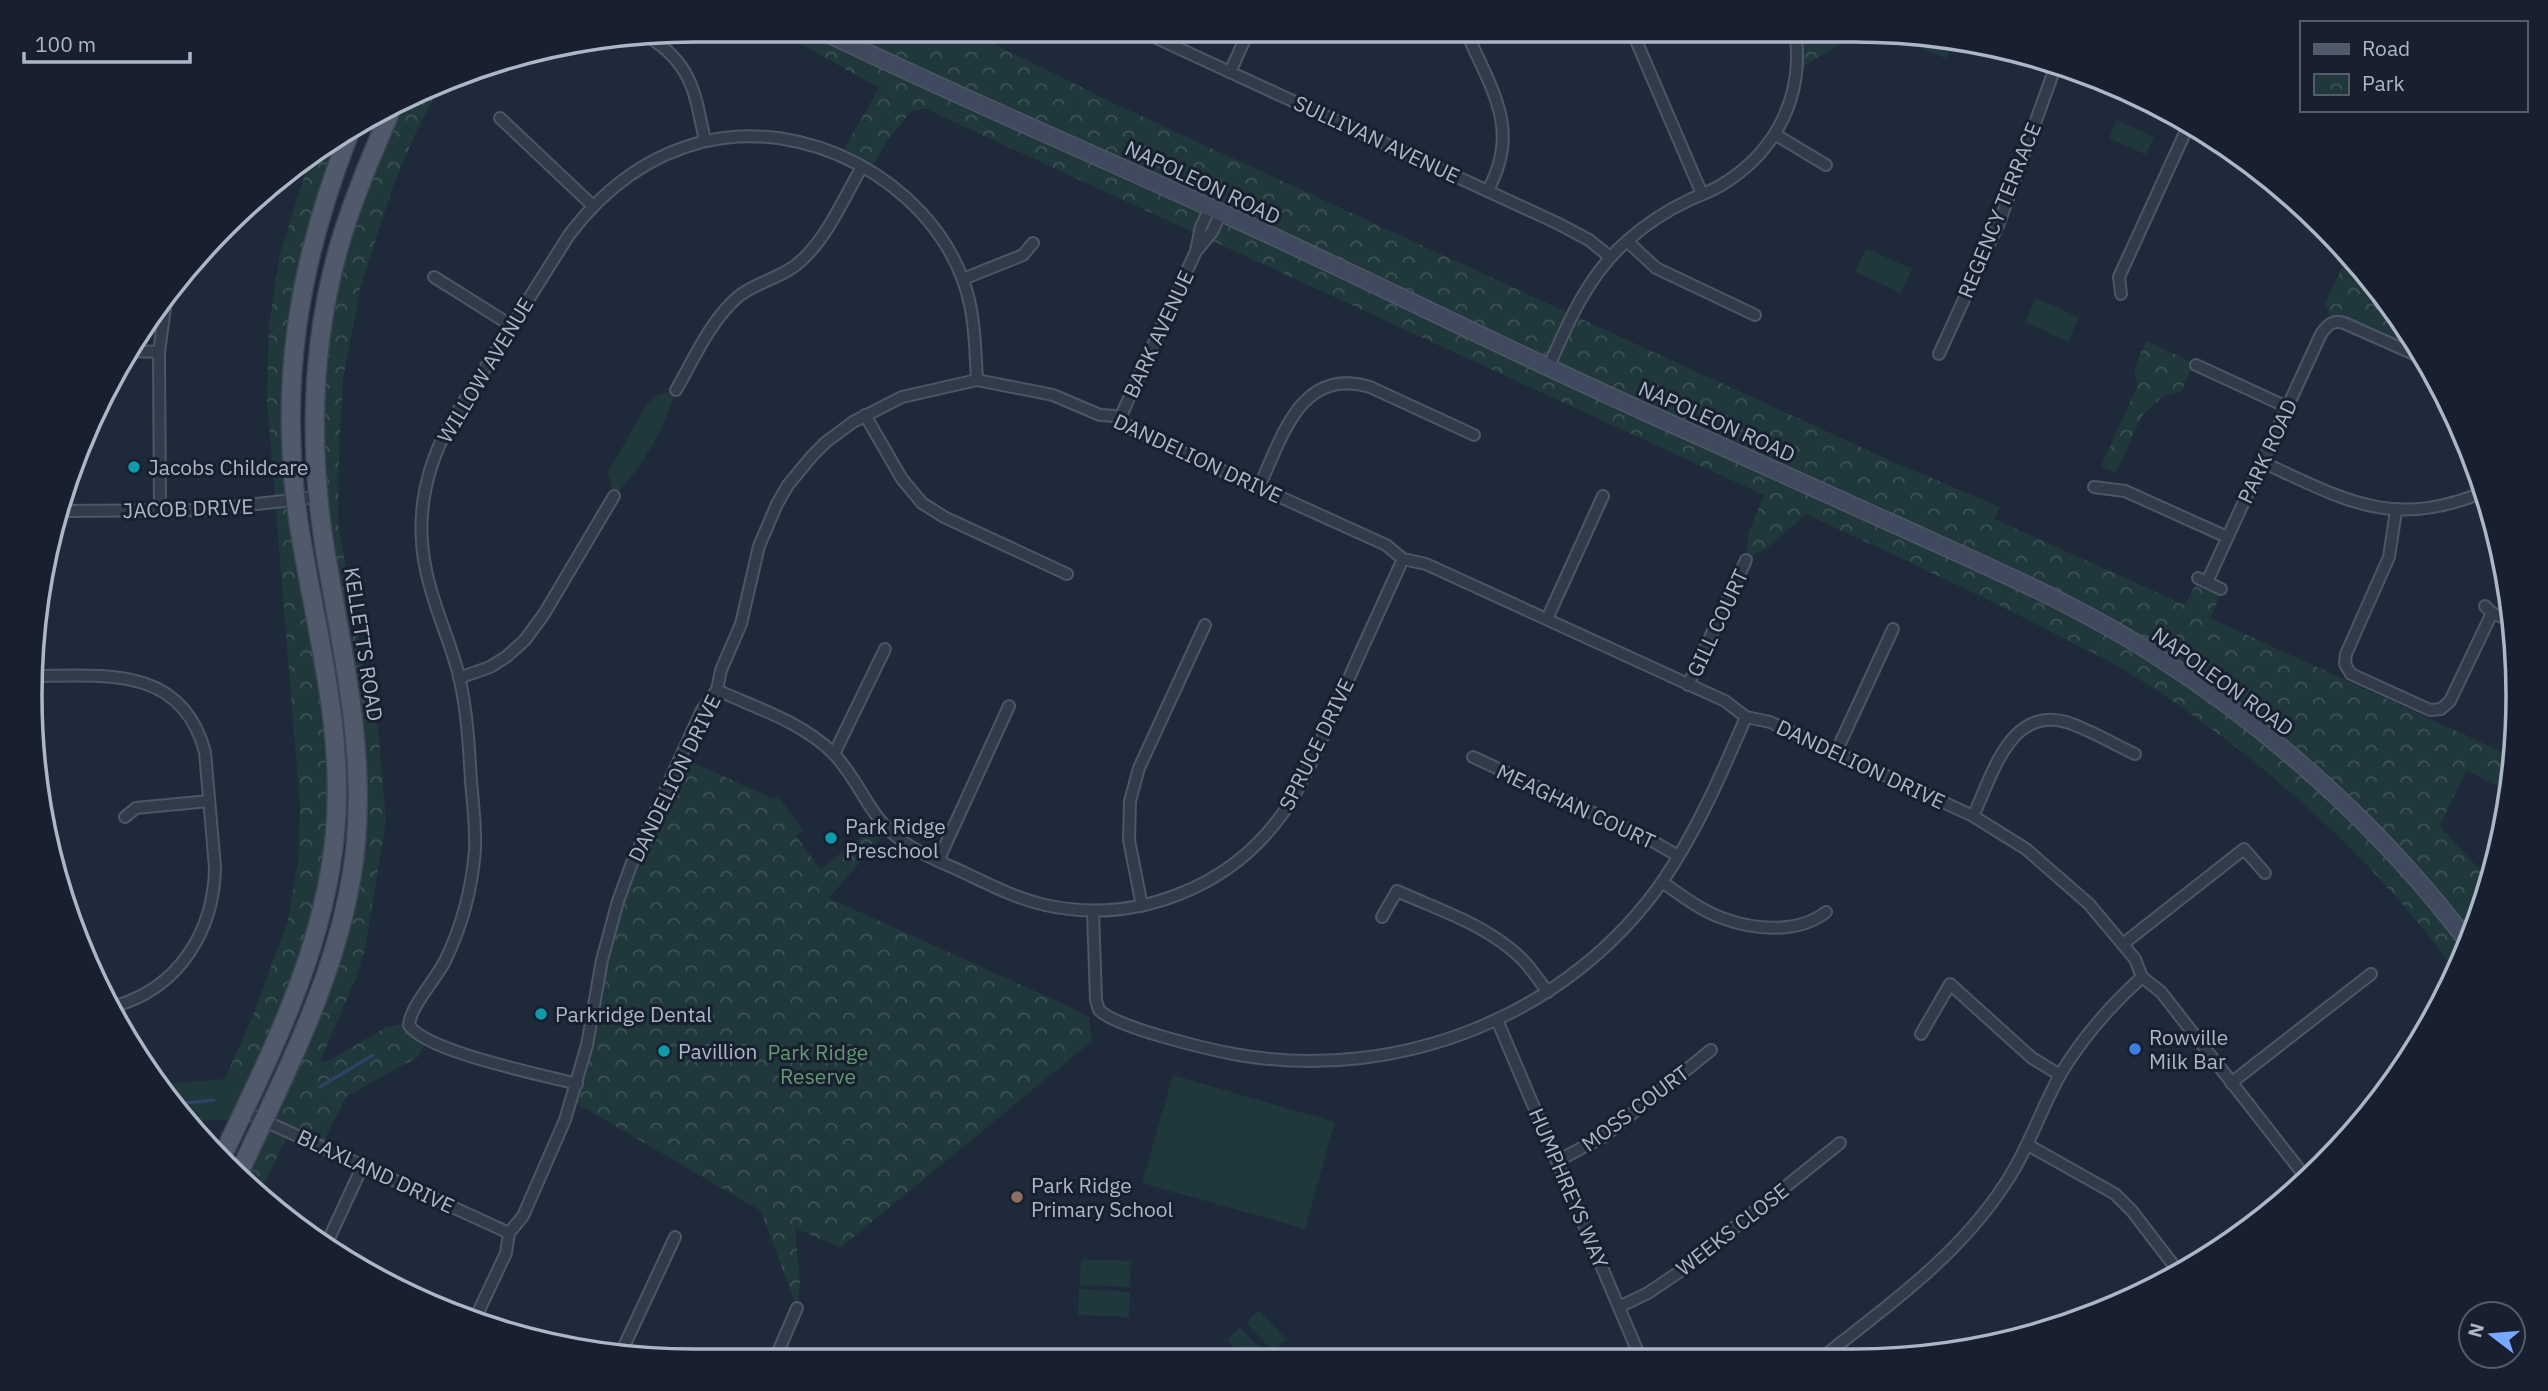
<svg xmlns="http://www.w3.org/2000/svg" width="2548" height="1391" viewBox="0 0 2548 1391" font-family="'IBM Plex Sans',sans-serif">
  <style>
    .green { fill: #20373b }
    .park { fill: url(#park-crowns) }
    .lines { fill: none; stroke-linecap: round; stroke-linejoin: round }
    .stream { stroke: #2f4261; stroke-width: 3.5 }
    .minor-casing { stroke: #4d5665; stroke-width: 14 }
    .secondary-casing { stroke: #4d5665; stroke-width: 19 }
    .primary-casing { stroke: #3c4454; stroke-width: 21 }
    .minor { stroke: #323b4a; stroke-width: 10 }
    .secondary { stroke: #404a5e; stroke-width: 16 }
    .primary { stroke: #505a6b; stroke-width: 18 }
    .culture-dot { fill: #0f9aa8; stroke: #18202f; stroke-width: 2.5 }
    .shop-dot { fill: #3f7fe0; stroke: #18202f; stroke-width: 2.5 }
    .education-dot { fill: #8d6e63; stroke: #18202f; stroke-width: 2.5 }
    .labels { text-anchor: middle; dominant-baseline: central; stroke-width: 6; stroke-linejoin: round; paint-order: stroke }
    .street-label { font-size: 21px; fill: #adb6c7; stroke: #18202f }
    .poi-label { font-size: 21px; fill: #adb6c7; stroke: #18202f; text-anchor: start }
    .park-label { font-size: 21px; fill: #629971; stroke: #18202f }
    .rim { fill: none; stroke: #adb6c7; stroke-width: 3.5 }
  </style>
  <defs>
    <pattern id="park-crowns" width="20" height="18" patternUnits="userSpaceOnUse" patternTransform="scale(1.75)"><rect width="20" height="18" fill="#20373b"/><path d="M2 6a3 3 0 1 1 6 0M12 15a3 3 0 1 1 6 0" fill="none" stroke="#3e5256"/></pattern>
  </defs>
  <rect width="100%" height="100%" fill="#1e293a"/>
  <g class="green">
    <polygon points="1897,31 1954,41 1946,59 1895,36"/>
    <polygon points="2117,120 2154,137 2146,155 2109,138"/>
    <polygon points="1866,248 1912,269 1901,293 1855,272"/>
    <polygon points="2036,298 2079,317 2068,342 2025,322"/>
    <path d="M 676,390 C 665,428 642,468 614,496 L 608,472 L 647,404 L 655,396 Z"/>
    <polygon points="1173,1075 1335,1122 1305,1229 1142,1183"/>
    <polygon points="260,1076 240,1119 188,1122 164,1084"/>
    <polygon points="1081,1259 1131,1261 1130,1287 1079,1285"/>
    <polygon points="1079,1289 1130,1292 1129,1317 1078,1315"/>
    <polygon points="1259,1310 1286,1339 1273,1351 1246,1323"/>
    <polygon points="1240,1327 1268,1356 1266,1358 1244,1358 1227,1340"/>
  </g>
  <g class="park">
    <path d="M 776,30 L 966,30 L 1111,102 L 1586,321 L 1889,460 L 2000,507 L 1995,519 L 2185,605 L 2196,584 L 2220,595 L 2210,618 L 2513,757 L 2510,793 L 2466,770 L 2440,826 L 2490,881 L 2483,909 L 2455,970 C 2371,855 2247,744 2124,670 C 2103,657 2080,647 2059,636 C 1976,592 1891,554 1806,514 L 1771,545 L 1746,560 L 1748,534 L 1764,495 L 1206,238 L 1221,213 L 1210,208 L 1199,235 L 926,109 L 911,111 L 887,141 L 870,171 L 840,156 L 879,88 Z"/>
    <polygon points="1795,31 1863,31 1797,70"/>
    <polygon points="439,88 416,132 391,191 360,290 343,378 339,450 338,523 365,672 378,728 386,821 365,949 356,978 321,1059 326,1062 385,1028 409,1022 428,1038 418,1057 347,1096 321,1146 289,1131 262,1189 240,1171 319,995 358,809 318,497 324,312 389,115"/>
    <polygon points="348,137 331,178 291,393 328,681 331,871 260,1076 225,1079 254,1013 288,920 298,861 300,807 267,399 269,325 280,253 305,174 314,155"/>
    <polygon points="2348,255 2380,290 2423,358 2332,322 2325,303"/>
    <polygon points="2146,341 2194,363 2181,392 2162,397 2141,417 2116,473 2101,466 2138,385 2134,369"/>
    <polygon points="681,757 774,799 778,796 803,830 796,836 820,869 881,822 888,830 829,898 1070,1007 1089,1018 1092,1041 840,1248 795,1228 800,1282 797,1308 761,1211 572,1101 607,938"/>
  </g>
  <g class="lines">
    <g class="stream">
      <polyline points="320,1087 373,1055"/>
      <polyline points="176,1104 214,1100"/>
    </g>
    <g class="minor-casing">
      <g id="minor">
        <polyline points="1139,30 1559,224 1589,240 1610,257"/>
        <path d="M 1466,31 C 1490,88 1522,128 1488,190"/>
        <polyline points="1632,31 1702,194"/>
        <path d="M 649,37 C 693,65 695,94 705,141"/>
        <polyline points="1230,72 1249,30"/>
        <polyline points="500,118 592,205"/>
        <polyline points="1776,135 1826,165"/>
        <polyline points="1627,241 1656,268 1755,315"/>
        <polyline points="1198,249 1212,232 1221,213"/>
        <polyline points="434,277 512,326"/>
        <polyline points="963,279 1023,255 1033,243"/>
        <polyline points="2121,294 2119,277 2190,122"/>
        <polyline points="131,351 159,352"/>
        <polyline points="1939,354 1999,223 2056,65"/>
        <polyline points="2196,365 2287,407"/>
        <path d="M 1549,366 C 1569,320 1589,274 1627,241 C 1646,224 1666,211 1689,200 C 1700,195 1712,191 1723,184 C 1777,151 1805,94 1795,31"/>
        <path d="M 676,390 C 694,359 711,319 739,296 C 760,280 786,277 804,258 C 829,234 844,197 862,167"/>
        <polyline points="865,415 902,479 922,503 944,517 1067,574"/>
        <polyline points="1120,418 1196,251 1201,227 1210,208"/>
        <path d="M 2262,462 C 2345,500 2392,530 2484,492"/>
        <path d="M 1259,487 C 1282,438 1300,366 1370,387 L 1474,435"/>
        <polyline points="2094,487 2125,491 2227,537"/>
        <polyline points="160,510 159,352 166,300"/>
        <polyline points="58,511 205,510 318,497"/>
        <polyline points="2396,511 2389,557 2346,654 2345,664 2351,674 2430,710 2441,709 2450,701 2492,613"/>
        <polyline points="2198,578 2221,589"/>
        <path d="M 2207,582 L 2321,334 C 2328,324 2333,320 2344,323 L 2423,358"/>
        <polyline points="2485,606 2492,613 2507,619"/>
        <polyline points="1547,619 1603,496"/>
        <path d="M 37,676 C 108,675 182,667 205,752 L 215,867 C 214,931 179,988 115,1006"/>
        <polyline points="459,678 490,667 506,657 525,640 544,614 614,496"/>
        <polyline points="1688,685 1746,560"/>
        <path d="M 717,690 C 756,708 802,722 833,753 C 862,783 867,817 905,843 C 924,856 946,864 967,874 C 992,886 1018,899 1045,905 C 1135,925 1230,888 1283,813 C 1304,783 1318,747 1333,714 C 1356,662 1379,611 1403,559"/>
        <polyline points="1836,752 1893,629"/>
        <polyline points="834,754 885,649"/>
        <polyline points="1473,757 1649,839 1678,856"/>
        <path d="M 1973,816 C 1992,777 2009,706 2066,722 C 2089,729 2113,744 2135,754"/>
        <polyline points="125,817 136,808 209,801"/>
        <polyline points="938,861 1009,706"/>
        <path d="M 1662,882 C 1681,895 1700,910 1722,918 C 1754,930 1798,934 1826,912"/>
        <polyline points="1142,906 1129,840 1130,801 1139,768 1205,625"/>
        <path d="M 1093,911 L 1096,1000 L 1099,1010 C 1117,1028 1211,1050 1239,1055 C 1399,1082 1568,1016 1662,882 C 1697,831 1722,773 1746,717"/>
        <path d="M 1382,917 L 1397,891 C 1439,910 1487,925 1521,958 C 1531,968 1539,981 1548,992"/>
        <polyline points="2123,944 2244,849 2265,873"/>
        <polyline points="1497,1020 1640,1357"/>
        <polyline points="1921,1034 1950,984 2032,1058 2060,1075"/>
        <polyline points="2231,1083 2371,974"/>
        <path d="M 577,1084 C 544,1075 426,1052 409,1025 C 410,1007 436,979 445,961 C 462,926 472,888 475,850 C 476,827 473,804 471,781 C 469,746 467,710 459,676 C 450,640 433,606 426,570 C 415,520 425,471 448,427 L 569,235 C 603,190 647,156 702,142 C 805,116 926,180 963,280 C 975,312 975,346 977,380"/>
        <polyline points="243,1111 509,1233"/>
        <polyline points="2028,1145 2115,1194 2132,1211 2178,1271"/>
        <polyline points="1557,1161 1603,1137 1711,1050"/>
        <polyline points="327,1243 363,1165"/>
        <polyline points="1619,1307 1648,1293 1679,1272 1840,1143"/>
        <polyline points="475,1319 506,1253 509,1233 523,1216 565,1120 587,1045 602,960 618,901 632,863 702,710 717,690 721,670 741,624 759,546 777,504 788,485 812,456 826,442 853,422 902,397 977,380 1053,395 1100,415 1115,416 1137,432 1386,545 1403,559 1426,564 1725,701 1746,717 1770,722 1973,816 2026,849 2089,904 2135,959 2142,977 2161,992 2307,1179"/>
        <polyline points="620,1355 675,1237"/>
        <path d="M 1824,1356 C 1890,1304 1959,1255 2005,1184 C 2028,1150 2040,1111 2060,1075 C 2082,1038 2110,1006 2142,977"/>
        <polyline points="775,1359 797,1308"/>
      </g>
    </g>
    <g class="secondary-casing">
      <path id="secondary" d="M 820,30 C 952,94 1087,151 1220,212 C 1365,278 1507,350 1652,415 C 1737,453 1821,491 1905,529 C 1989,567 2075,604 2152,653 C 2272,729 2383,829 2468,942"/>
    </g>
    <g class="primary-casing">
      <g id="primary">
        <path d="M 222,1157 C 271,1053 324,951 335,834 C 345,729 315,628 299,525 C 278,387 298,266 348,137"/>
        <path d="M 240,1171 C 289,1065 345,960 356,842 C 365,737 339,639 323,537 C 309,439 312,339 340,243 C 353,199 371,157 389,115"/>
      </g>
    </g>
    <use href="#minor" class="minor"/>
    <use href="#secondary" class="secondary"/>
    <use href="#primary" class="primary"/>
  </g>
  <g class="culture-dot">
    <circle cx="134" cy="467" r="7"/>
    <circle cx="831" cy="838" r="7"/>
    <circle cx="541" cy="1014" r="7"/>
    <circle cx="664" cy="1051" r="7"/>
  </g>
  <circle class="shop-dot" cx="2135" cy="1049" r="7"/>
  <circle class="education-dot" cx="1017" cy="1197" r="7"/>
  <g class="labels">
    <g class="street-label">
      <text transform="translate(1377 139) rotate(25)">SULLIVAN AVENUE</text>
      <text transform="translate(1203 182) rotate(25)">NAPOLEON ROAD</text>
      <text transform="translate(1999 210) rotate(-68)">REGENCY TERRACE</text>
      <text transform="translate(1158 334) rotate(-65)">BARK AVENUE</text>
      <text transform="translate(485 370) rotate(-59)">WILLOW AVENUE</text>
      <text transform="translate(1717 421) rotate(24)">NAPOLEON ROAD</text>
      <text transform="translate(2267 451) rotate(-65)">PARK ROAD</text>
      <text transform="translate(1198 458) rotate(25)">DANDELION DRIVE</text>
      <text transform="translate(188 508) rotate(-2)">JACOB DRIVE</text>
      <text transform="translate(1717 623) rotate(-65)">GILL COURT</text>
      <text transform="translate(364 644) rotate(81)">KELLETTS ROAD</text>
      <text transform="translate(2223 681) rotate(36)">NAPOLEON ROAD</text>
      <text transform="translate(1316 744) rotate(-64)">SPRUCE DRIVE</text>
      <text transform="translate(1861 764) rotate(25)">DANDELION DRIVE</text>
      <text transform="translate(674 778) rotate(-64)">DANDELION DRIVE</text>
      <text transform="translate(1576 806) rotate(25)">MEAGHAN COURT</text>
      <text transform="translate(1635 1108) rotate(-37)">MOSS COURT</text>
      <text transform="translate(376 1171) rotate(25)">BLAXLAND DRIVE</text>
      <text transform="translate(1569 1188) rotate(67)">HUMPHREYS WAY</text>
      <text transform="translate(1732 1229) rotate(-38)">WEEKS CLOSE</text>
    </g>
    <g class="poi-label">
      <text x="148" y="467">Jacobs Childcare</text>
      <text x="845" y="826">Park Ridge<tspan x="845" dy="24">Preschool</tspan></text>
      <text x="555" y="1014">Parkridge Dental</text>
      <text x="2149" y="1037">Rowville<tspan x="2149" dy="24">Milk Bar</tspan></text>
      <text x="678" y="1051">Pavillion</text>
      <text x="1031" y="1185">Park Ridge<tspan x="1031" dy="24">Primary School</tspan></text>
    </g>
    <g class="park-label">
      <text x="818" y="1052">Park Ridge<tspan x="818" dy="24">Reserve</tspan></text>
    </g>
  </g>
  <path d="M0 0H2548V1391H0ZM695 42H1853A653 653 0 0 1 2506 695V696A653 653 0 0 1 1853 1349H695A653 653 0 0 1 42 696V695A653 653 0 0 1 695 42Z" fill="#18202f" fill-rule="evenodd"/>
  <path class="rim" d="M695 42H1853A653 653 0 0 1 2506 695V696A653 653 0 0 1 1853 1349H695A653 653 0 0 1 42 696V695A653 653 0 0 1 695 42Z"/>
  <rect x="2300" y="21" width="228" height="91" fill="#18202f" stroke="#545c6c" stroke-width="2"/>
  <rect x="2314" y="44" width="35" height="10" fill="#505a6b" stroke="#545c6c" stroke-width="2"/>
  <text x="2362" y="56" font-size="21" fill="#adb6c7">Road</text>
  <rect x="2314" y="74" width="35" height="21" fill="url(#park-crowns)" stroke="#545c6c" stroke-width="2"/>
  <text x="2362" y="91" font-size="21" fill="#adb6c7">Park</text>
  <g transform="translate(2492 1335) rotate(286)"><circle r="33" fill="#18202f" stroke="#545c6c" stroke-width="2"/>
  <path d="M0-5L12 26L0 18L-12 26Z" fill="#79a8ff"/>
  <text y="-10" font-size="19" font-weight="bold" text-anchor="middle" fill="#adb6c7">N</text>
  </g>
  <path d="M24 52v10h166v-10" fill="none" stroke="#adb6c7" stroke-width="3.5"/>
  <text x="35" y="52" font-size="21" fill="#adb6c7" stroke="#18202f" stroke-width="5" paint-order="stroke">100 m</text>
</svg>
